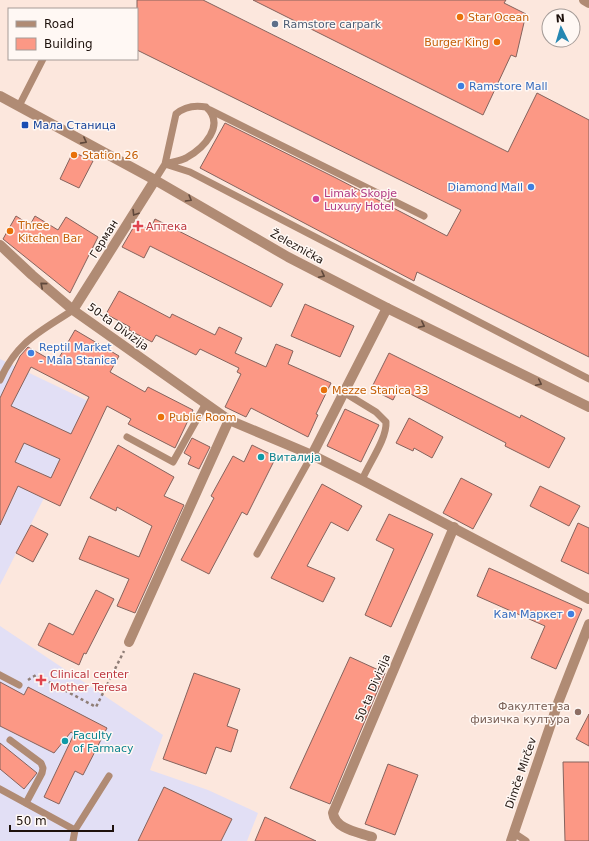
<svg xmlns="http://www.w3.org/2000/svg" width="589" height="841" viewBox="0 0 589 841" font-family="'DejaVu Sans',sans-serif">
  <style>
    .medical { fill: #e2dff5 }
    .building { fill: #fc9885; stroke: #85635d; fill-rule: evenodd }
    .lines { fill: none; stroke-linecap: round; stroke-linejoin: round }
    .path { stroke: #8f7e77; stroke-width: 2.5; stroke-dasharray: 3 3; stroke-linecap: butt }
    .service { stroke: #b08b74; stroke-width: 7 }
    .minor { stroke: #b08b74; stroke-width: 10 }
    .tertiary { stroke: #b08b74; stroke-width: 10 }
    .oneway { stroke: #60483b }
    .food-dot { fill: #e8710a; stroke: #fff8f4; stroke-width: 1.5 }
    .service-dot { fill: #5c6f8a; stroke: #fff8f4; stroke-width: 1.5 }
    .shop-dot { fill: #3f7fe0; stroke: #fff8f4; stroke-width: 1.5 }
    .transit-dot { fill: #1a4fb4; stroke: #fff8f4; stroke-width: 1.5 }
    .hotel-dot { fill: #d1479c; stroke: #fff8f4; stroke-width: 1.5 }
    .health-dot { fill: #e0444e; stroke: #fff8f4; stroke-width: 1.5 }
    .culture-dot { fill: #0f9aa8; stroke: #fff8f4; stroke-width: 1.5 }
    .education-dot { fill: #8d6e63; stroke: #fff8f4; stroke-width: 1.5 }
    .labels { text-anchor: middle; dominant-baseline: central; stroke-width: 3; stroke-linejoin: round; paint-order: stroke }
    .food-label { font-size: 11px; fill: #c56008; stroke: #fff8f4; text-anchor: start }
    .service-label { font-size: 11px; fill: #4e5e75; stroke: #fff8f4; text-anchor: start }
    .shop-label { font-size: 11px; fill: #366cbe; stroke: #fff8f4; text-anchor: start }
    .transit-label { font-size: 11px; fill: #164399; stroke: #fff8f4; text-anchor: start }
    .hotel-label { font-size: 11px; fill: #b23c85; stroke: #fff8f4; text-anchor: start }
    .health-label { font-size: 11px; fill: #be3a42; stroke: #fff8f4; text-anchor: start }
    .street-label { font-size: 11px; fill: #1e120d; stroke: #fff8f4 }
    .culture-label { font-size: 11px; fill: #0d838f; stroke: #fff8f4; text-anchor: start }
    .education-label { font-size: 11px; fill: #785e54; stroke: #fff8f4; text-anchor: end }
  </style>
  <rect width="100%" height="100%" fill="#fce7dd"/>
  <g class="medical">
    <polygon points="0,359 92,403 0,585"/>
    <polygon points="0,626 163,735 150,770 208,790 258,813 247,841 0,841"/>
  </g>
  <g class="building">
    <polygon points="137,0 203,0 508,152 537,93 589,120 589,357 417,272 414,281 200,168 225,123 336,178 447,236 461,210 137,50"/>
    <polygon points="253,0 506,0 504,3 526,14 516,57 511,55 483,115"/>
    <polygon points="73,152 93,161 79,188 60,179"/>
    <polygon points="16,216 30,225 35,216 58,230 66,217 98,237 70,293 3,239"/>
    <polygon points="155,219 283,284 271,307 150,246 144,258 122,247 136,223 150,230"/>
    <polygon points="119,291 170,318 172,314 215,335 219,327 242,338 235,353 266,367 276,344 293,351 288,364 331,383 316,414 318,415 308,437 251,408 246,417 225,407 241,374 237,372 239,368 200,349 196,355 156,335 152,342 129,330 130,327 106,314"/>
    <polygon points="305,304 354,326 340,357 291,336"/>
    <path d="M 75,330 L 119,356 L 110,372 L 145,392 L 148,387 L 193,410 L 175,448 L 128,424 L 131,419 L 107,406 L 60,506 L 18,486 L 0,525 L 0,398 L 20,356 L 28,347 L 56,363 ZM 31,367 L 89,397 L 71,434 L 11,406 ZM 24,443 L 60,459 L 51,478 L 15,462 Z"/>
    <polygon points="389,353 520,418 521,415 565,438 549,468 505,446 506,443 399,388 393,400 371,389"/>
    <polygon points="345,409 379,425 361,462 327,446"/>
    <polygon points="409,418 443,437 432,458 414,448 413,451 396,443"/>
    <polygon points="192,438 210,447 199,469 188,464 191,457 184,453"/>
    <polygon points="118,445 174,477 164,496 184,505 135,613 117,606 129,579 79,559 89,536 139,557 152,526 117,507 116,511 90,498"/>
    <polygon points="252,445 276,457 247,515 242,512 209,574 181,560 214,498 211,496 233,456 244,462"/>
    <polygon points="461,478 492,494 473,529 443,513"/>
    <polygon points="322,484 362,506 348,531 331,522 307,566 335,578 323,602 271,578"/>
    <polygon points="540,486 580,506 569,526 530,506"/>
    <polygon points="389,514 433,534 391,627 365,615 394,549 376,540"/>
    <polygon points="578,523 589,528 589,574 561,561"/>
    <polygon points="31,525 48,534 33,562 16,553"/>
    <polygon points="489,568 582,609 556,669 531,658 545,626 477,596"/>
    <polygon points="96,590 114,599 86,654 84,653 79,665 38,645 49,623 73,635"/>
    <polygon points="350,657 385,673 330,804 290,788"/>
    <polygon points="194,673 240,689 227,726 238,730 231,752 216,747 206,774 163,759"/>
    <polygon points="0,682 24,695 28,687 107,728 83,775 75,771 59,804 44,797 74,734 71,732 54,753 0,726"/>
    <polygon points="589,714 589,746 576,739"/>
    <polygon points="0,743 37,773 24,789 0,769"/>
    <polygon points="563,762 589,762 589,841 565,841"/>
    <polygon points="388,764 418,775 395,835 365,824"/>
    <polygon points="164,787 232,819 221,841 138,841"/>
    <polygon points="265,817 316,841 255,841"/>
  </g>
  <g class="lines">
    <polyline class="path" points="28,680 36,675 96,707 124,651"/>
    <g class="service">
      <polyline points="19,106 43,59"/>
      <polyline points="210,110 424,216"/>
      <path d="M 155,180 L 165,164 C 172,162 180,161 186,158 C 204,148 226,125 206,107 C 195,105 184,107 176,114 L 165,164 L 190,172 L 589,379"/>
      <path d="M 0,380 C 17,341 40,332 73,310"/>
      <path d="M 345,393 L 376,412 L 386,422 C 387,439 369,463 362,480"/>
      <polyline points="127,437 173,462 205,405"/>
      <polyline points="257,554 312,455"/>
      <polyline points="0,675 19,685"/>
      <polyline points="10,740 41,763 43,768 42,773 26,803"/>
      <polyline points="0,789 75,830"/>
      <polyline points="514,833 526,841"/>
      <polyline points="73,841 75,830 109,776"/>
    </g>
    <g class="minor">
      <polyline points="0,245 32,275 73,310 229,420 312,455 362,480 589,599"/>
      <polyline points="73,310 155,180"/>
      <polyline points="312,455 387,308"/>
      <polyline points="129,642 229,420"/>
      <path d="M 372,837 C 358,832 335,829 333,813 L 454,527"/>
      <polyline points="511,841 558,703 589,624"/>
    </g>
    <g class="tertiary">
      <polyline points="584,0 589,3"/>
      <polyline points="0,96 155,180 288,257 387,308 589,407"/>
    </g>
  </g>
  <defs><path id="oneway-chevron" d="M-2-3.5L2.5 0L-2 3.5" fill="none" stroke-width="1.6" stroke-linecap="round" stroke-linejoin="round"/></defs>
  <g class="oneway">
    <use href="#oneway-chevron" transform="translate(84 141) rotate(28)"/>
    <use href="#oneway-chevron" transform="translate(189 199) rotate(30)"/>
    <use href="#oneway-chevron" transform="translate(135 213) rotate(122)"/>
    <use href="#oneway-chevron" transform="translate(322 275) rotate(27)"/>
    <use href="#oneway-chevron" transform="translate(43 285) rotate(-140)"/>
    <use href="#oneway-chevron" transform="translate(422 325) rotate(26)"/>
    <use href="#oneway-chevron" transform="translate(539 383) rotate(26)"/>
  </g>
  <g class="food-dot">
    <circle cx="460" cy="17" r="4"/>
    <circle cx="497" cy="42" r="4"/>
    <circle cx="74" cy="155" r="4"/>
    <circle cx="10" cy="231" r="4"/>
    <circle cx="324" cy="390" r="4"/>
    <circle cx="161" cy="417" r="4"/>
  </g>
  <circle class="service-dot" cx="275" cy="24" r="4"/>
  <g class="shop-dot">
    <circle cx="461" cy="86" r="4"/>
    <circle cx="531" cy="187" r="4"/>
    <circle cx="31" cy="353" r="4"/>
    <circle cx="571" cy="614" r="4"/>
  </g>
  <rect class="transit-dot" x="21" y="121" width="8" height="8" rx="2"/>
  <circle class="hotel-dot" cx="316" cy="199" r="4"/>
  <g class="health-dot">
    <path d="M136 220h4v4h4v4h-4v4h-4v-4h-4v-4h4z"/>
    <path d="M39 674h4v4h4v4h-4v4h-4v-4h-4v-4h4z"/>
  </g>
  <g class="culture-dot">
    <circle cx="261" cy="457" r="4"/>
    <circle cx="65" cy="741" r="4"/>
  </g>
  <circle class="education-dot" cx="578" cy="712" r="4"/>
  <g class="labels">
    <g class="food-label">
      <text x="468" y="17">Star Ocean</text>
      <text x="489" y="42" text-anchor="end">Burger King</text>
      <text x="82" y="155">Station 26</text>
      <text x="18" y="225">Three<tspan x="18" dy="13">Kitchen Bar</tspan></text>
      <text x="332" y="390">Mezze Stanica 33</text>
      <text x="169" y="417">Public Room</text>
    </g>
    <g class="service-label">
      <text x="283" y="24">Ramstore carpark</text>
    </g>
    <g class="shop-label">
      <text x="469" y="86">Ramstore Mall</text>
      <text x="523" y="187" text-anchor="end">Diamond Mall</text>
      <text x="39" y="347">Reptil Market<tspan x="39" dy="13">- Mala Stanica</tspan></text>
      <text x="563" y="614" text-anchor="end">Кам Маркет</text>
    </g>
    <g class="transit-label">
      <text x="33" y="125">Мала Станица</text>
    </g>
    <g class="hotel-label">
      <text x="324" y="193">Limak Skopje<tspan x="324" dy="13">Luxury Hotel</tspan></text>
    </g>
    <g class="health-label">
      <text x="146" y="226">Аптека</text>
      <text x="50" y="674">Clinical center<tspan x="50" dy="13">Mother Teresa</tspan></text>
    </g>
    <g class="street-label">
      <text transform="translate(104 239) rotate(-58)">Герман</text>
      <text transform="translate(297 247) rotate(29)">Železnička</text>
      <text transform="translate(118 327) rotate(36)">50-ta Divizija</text>
      <text transform="translate(373 688) rotate(-67)">50-ta Divizija</text>
      <text transform="translate(521 773) rotate(-71)">Dimče Mirčev</text>
    </g>
    <g class="culture-label">
      <text x="269" y="457">Виталија</text>
      <text x="73" y="735">Faculty<tspan x="73" dy="13">of Farmacy</tspan></text>
    </g>
    <g class="education-label">
      <text x="570" y="706">Факултет за<tspan x="570" dy="13">физичка култура</tspan></text>
    </g>
  </g>
  <rect x="8" y="8" width="130" height="52" fill="#fff8f4" stroke="#a59c98"/>
  <rect x="16" y="21" width="20" height="6" fill="#b08b74" stroke="#a59c98"/>
  <text x="44" y="28" font-size="12" fill="#1e120d">Road</text>
  <rect x="16" y="38" width="20" height="12" fill="#fc9885" stroke="#a59c98"/>
  <text x="44" y="48" font-size="12" fill="#1e120d">Building</text>
  <g transform="translate(561 28) rotate(355)"><circle r="19" fill="#fff8f4" stroke="#a59c98"/>
  <path d="M0-3L7 15L0 10L-7 15Z" fill="#2587b2"/>
  <text y="-6" font-size="11" font-weight="bold" text-anchor="middle" fill="#1e120d">N</text>
  </g>
  <path d="M10 825v6h103v-6" fill="none" stroke="#1e120d" stroke-width="2"/>
  <text x="16" y="825" font-size="12" fill="#1e120d" stroke="#fff8f4" stroke-width="3" paint-order="stroke">50 m</text>
</svg>
